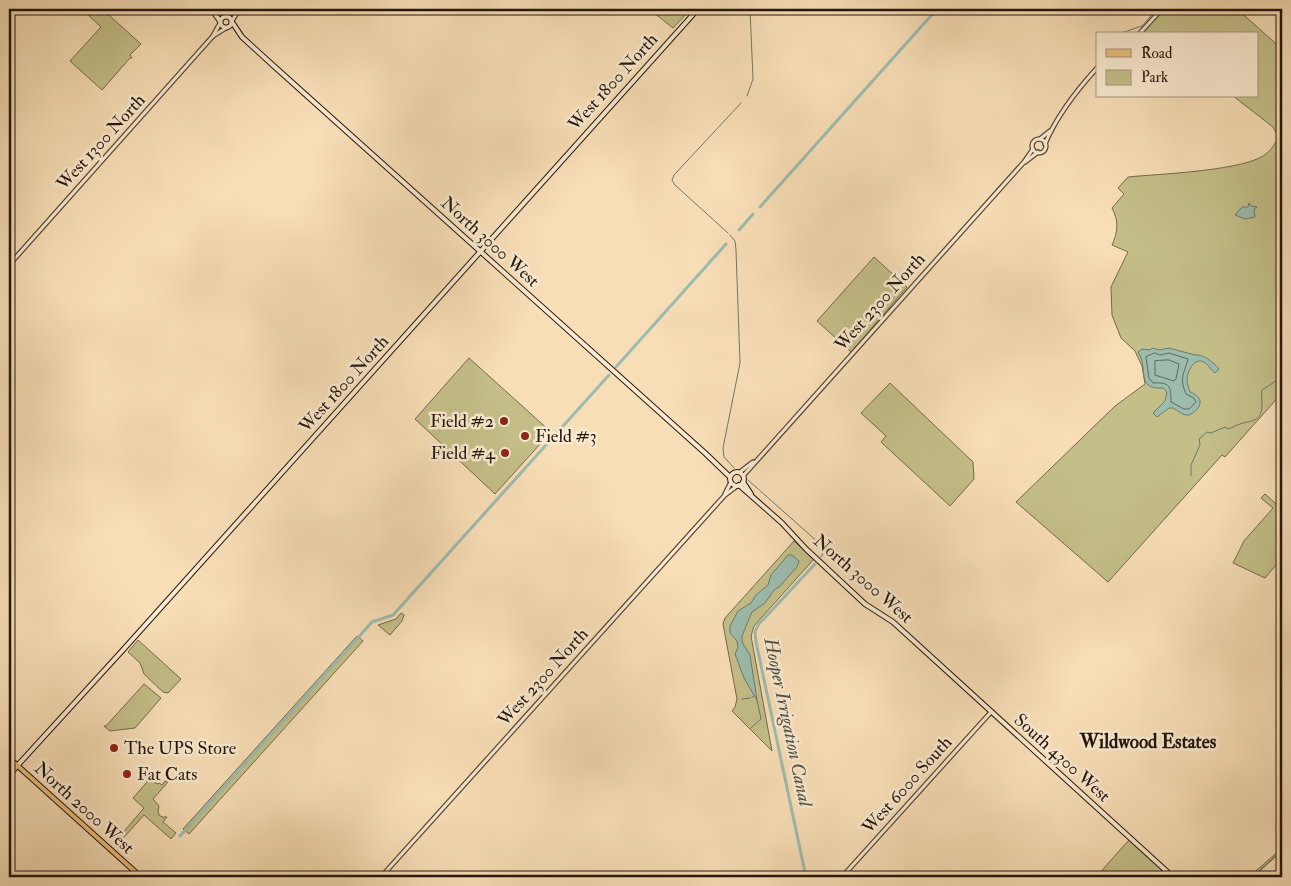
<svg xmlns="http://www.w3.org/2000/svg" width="1291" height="886" viewBox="0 0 1291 886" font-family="'IM FELL Double Pica',serif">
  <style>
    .green { fill: #c4bf89; stroke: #746a4c }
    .water { fill: #9dbcae; stroke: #6c7a6e }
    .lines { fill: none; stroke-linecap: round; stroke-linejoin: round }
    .shore { stroke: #60695e; stroke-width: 1 }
    .stream { stroke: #6c7a6e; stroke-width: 1 }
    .canal { stroke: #9dbcae; stroke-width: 3 }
    .tertiary-casing { stroke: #584838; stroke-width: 5.5 }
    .secondary-casing { stroke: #23160e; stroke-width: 6 }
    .primary-casing { stroke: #23160e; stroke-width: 6 }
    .tertiary { stroke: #faead0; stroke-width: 3 }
    .secondary { stroke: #faead0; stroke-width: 4 }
    .primary { stroke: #ecbf7c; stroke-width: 4 }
    .poi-dot { fill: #8f2418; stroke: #faead0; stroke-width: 2 }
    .labels { text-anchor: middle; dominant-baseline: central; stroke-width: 5; stroke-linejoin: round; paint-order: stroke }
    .street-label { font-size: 18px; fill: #23160e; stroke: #faead0 }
    .poi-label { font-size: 18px; fill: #23160e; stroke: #faead0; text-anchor: start }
    .water-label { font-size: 19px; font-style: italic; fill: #4e5046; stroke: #faead0 }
    .neighbourhood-label { font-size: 19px; font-weight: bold; fill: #23160e; stroke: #faead0 }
  </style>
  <rect width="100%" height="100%" fill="#f8deb7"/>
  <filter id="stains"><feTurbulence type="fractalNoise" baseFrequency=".004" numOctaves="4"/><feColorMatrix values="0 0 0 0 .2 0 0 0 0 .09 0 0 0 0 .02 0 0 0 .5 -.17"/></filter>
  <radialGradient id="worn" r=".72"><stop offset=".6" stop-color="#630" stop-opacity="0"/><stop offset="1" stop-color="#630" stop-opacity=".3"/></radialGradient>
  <g class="green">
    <polygon points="90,9 102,9 141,44 130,55 132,58 130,58 102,90 70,61 101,27 86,13"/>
    <polygon points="649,9 691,9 673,28"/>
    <path d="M 1164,9 L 1237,9 L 1282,49 L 1282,393 L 1225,457 L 1222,455 L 1108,582 L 1016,502 L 1115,406 L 1145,384 L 1142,366 L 1135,351 L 1121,338 L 1112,315 L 1111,287 L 1128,252 L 1112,245 C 1118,232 1119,221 1112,208 L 1124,194 L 1118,188 L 1128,177 C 1156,174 1249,171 1267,153 C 1272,149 1275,143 1279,138 L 1273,127 L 1233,96 L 1257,96 L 1257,34 L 1142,34 Z"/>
    <polygon points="874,257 907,287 851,352 817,321"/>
    <polygon points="469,358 551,432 495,494 415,419"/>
    <polygon points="890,383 973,462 974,479 950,506 881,442 886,436 861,413"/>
    <polygon points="1265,494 1282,509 1282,570 1276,565 1265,578 1233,563 1244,541 1273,508 1261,498"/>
    <polygon points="794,541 814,559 754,626 751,636 772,751 732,711 735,707 737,699 723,624 725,618"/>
    <polygon points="401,613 404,615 402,621 390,635 378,625 396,619"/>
    <polygon points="357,636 363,641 189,834 183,829"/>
    <polygon points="138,640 181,679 168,693 163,692 144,674 140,663 128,652"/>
    <polygon points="144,684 161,698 135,728 110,731 104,726 106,726"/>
    <polygon points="147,773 149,773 152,777 151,779 157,784 159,783 162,785 165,781 168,782 153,799 159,806 158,811 159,815 162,817 167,817 163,822 176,833 171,839 144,815 117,845 114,843 144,808 133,798 147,782"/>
    <polygon points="1129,840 1170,877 1096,877"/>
    <polygon points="1282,848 1282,851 1253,877 1249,877"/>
  </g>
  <g class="water">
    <polygon points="1249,203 1251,206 1257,207 1254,209 1255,217 1245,219 1235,215 1242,207 1248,207"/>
    <path d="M 1152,348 L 1160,350 L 1169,348 L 1195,355 C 1204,354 1214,363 1219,369 L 1215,373 C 1211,370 1208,364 1204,362 C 1194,357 1187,372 1187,380 C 1187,384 1189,388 1190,392 C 1201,396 1204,404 1194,412 C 1191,414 1191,415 1187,415 C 1182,415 1177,410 1173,408 L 1169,408 L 1157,417 L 1153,413 L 1165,401 L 1167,392 L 1163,388 C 1135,390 1149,368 1138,352 L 1142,349 L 1150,350 Z"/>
    <polygon points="788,555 792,555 799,561 797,567 779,587 774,590 765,603 752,612 742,636 742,642 750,655 757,700 744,678 735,654 738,647 737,641 730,633 730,626 738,611 751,603 756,595 768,585 771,575"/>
  </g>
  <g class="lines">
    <g class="shore">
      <path d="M 1155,353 L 1160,355 L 1169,353 L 1188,359 C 1184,375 1179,377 1186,394 L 1194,398 L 1196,402 L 1189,409 L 1184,409 L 1171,402 C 1171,386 1170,382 1153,383 L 1149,378 L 1146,357 Z"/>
      <polygon points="1169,360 1179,364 1176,379 1174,381 1155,375 1155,361"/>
    </g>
    <g class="stream">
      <polyline points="1118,34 1142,26 1157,9"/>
      <polyline points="747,96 753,79 750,9"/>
      <polyline points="728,233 675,185 672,180 674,175 741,103"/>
      <polyline points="730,235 735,241 736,250 740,363 723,448 724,457 734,468"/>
      <path d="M 1191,476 L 1191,465 L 1200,445 L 1199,439 L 1207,432 L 1211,433 L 1225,427 L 1228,429 C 1232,428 1236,425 1240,424 C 1251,420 1261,423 1262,406 C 1262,400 1261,395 1262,390 L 1282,377"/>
      <polyline points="748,480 819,543 824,551 821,557"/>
      <polyline points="752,697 754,696"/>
      <polyline points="742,699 750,698"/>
      <polyline points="751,728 761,719 757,700"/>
      <polyline points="1252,877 1282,850"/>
    </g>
    <g class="canal">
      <polyline points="760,207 937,9"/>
      <polyline points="739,230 753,214"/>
      <polyline points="616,367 726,244"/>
      <polyline points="180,836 372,622 393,615 609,375"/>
      <polyline points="806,877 756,642 755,632 758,625 815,564"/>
    </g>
    <g class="tertiary-casing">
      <g id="tertiary">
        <polyline points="226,16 237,9"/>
        <polyline points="232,21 239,9"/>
        <polyline points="1139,34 1162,9"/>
        <polyline points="213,36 220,23"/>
        <polyline points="1040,139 1050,131"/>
        <circle cx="1039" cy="146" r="7"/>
        <path d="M 1045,144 C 1057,115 1076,91 1097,68"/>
        <polyline points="1025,162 1038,152"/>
        <polyline points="9,265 213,36 226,28"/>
        <polyline points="740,472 753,462"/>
        <polyline points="743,476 1024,162 1033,149"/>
        <polyline points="725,494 731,482"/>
        <polyline points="381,877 725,495 737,486"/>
        <polyline points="842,877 991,712"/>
      </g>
    </g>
    <g class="secondary-casing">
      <g id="secondary">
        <polyline points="211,9 220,21"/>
        <circle cx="226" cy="22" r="5.5"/>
        <polyline points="232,22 242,37 276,68 705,453 730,477"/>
        <circle cx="737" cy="479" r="7"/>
        <polyline points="743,482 751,494"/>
        <polyline points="739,485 782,523 806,549 865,604 893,622 1173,877"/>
        <polyline points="17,766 122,651 698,9"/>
      </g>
    </g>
    <g class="primary-casing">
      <g id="primary">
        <polyline points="9,758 141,877"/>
        <polyline points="9,776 17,766"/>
      </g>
    </g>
    <use href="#tertiary" class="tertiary"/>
    <use href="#secondary" class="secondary"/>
    <use href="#primary" class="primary"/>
  </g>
  <g class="poi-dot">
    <circle cx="504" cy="421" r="5"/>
    <circle cx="525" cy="436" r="5"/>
    <circle cx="505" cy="453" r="5"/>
    <circle cx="114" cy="748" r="5"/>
    <circle cx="127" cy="774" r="5"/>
  </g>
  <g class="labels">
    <g class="street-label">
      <text transform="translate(613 82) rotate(-48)">West 1800 North</text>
      <text transform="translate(101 142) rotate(-48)">West 1300 North</text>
      <text transform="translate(490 242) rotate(42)">North 3000 West</text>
      <text transform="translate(880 302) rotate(-48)">West 2300 North</text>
      <text transform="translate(344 384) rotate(-48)">West 1800 North</text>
      <text transform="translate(863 579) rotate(41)">North 3000 West</text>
      <text transform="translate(543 677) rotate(-48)">West 2300 North</text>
      <text transform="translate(1062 758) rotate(42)">South 4300 West</text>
      <text transform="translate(907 785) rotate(-48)">West 6000 South</text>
      <text transform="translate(84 808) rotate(42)">North 2000 West</text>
    </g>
    <g class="poi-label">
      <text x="494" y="421" text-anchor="end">Field #2</text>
      <text x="535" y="436">Field #3</text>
      <text x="495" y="453" text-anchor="end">Field #4</text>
      <text x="124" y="748">The UPS Store</text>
      <text x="137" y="774">Fat Cats</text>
    </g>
    <g class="water-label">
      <text transform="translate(788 722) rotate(78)">Hooper Irrigation Canal</text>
    </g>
    <g class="neighbourhood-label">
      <text x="1148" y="742">Wildwood Estates</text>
    </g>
  </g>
  <rect width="1291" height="886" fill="none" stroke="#f8deb7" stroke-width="30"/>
  <rect x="10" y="10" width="1271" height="866" fill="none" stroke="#23160e" stroke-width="2.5"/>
  <rect x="15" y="15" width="1261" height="856" fill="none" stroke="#23160e"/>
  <rect x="1096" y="32" width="162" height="65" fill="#faead0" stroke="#a49582"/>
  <rect x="1106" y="49" width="25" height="8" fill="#ecbf7c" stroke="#a49582"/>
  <text x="1141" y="58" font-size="15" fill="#23160e">Road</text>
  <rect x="1106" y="70" width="25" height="15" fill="#c4bf89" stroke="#a49582"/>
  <text x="1141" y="82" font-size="15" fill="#23160e">Park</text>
  <rect width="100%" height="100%" filter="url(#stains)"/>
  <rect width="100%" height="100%" fill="url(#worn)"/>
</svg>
